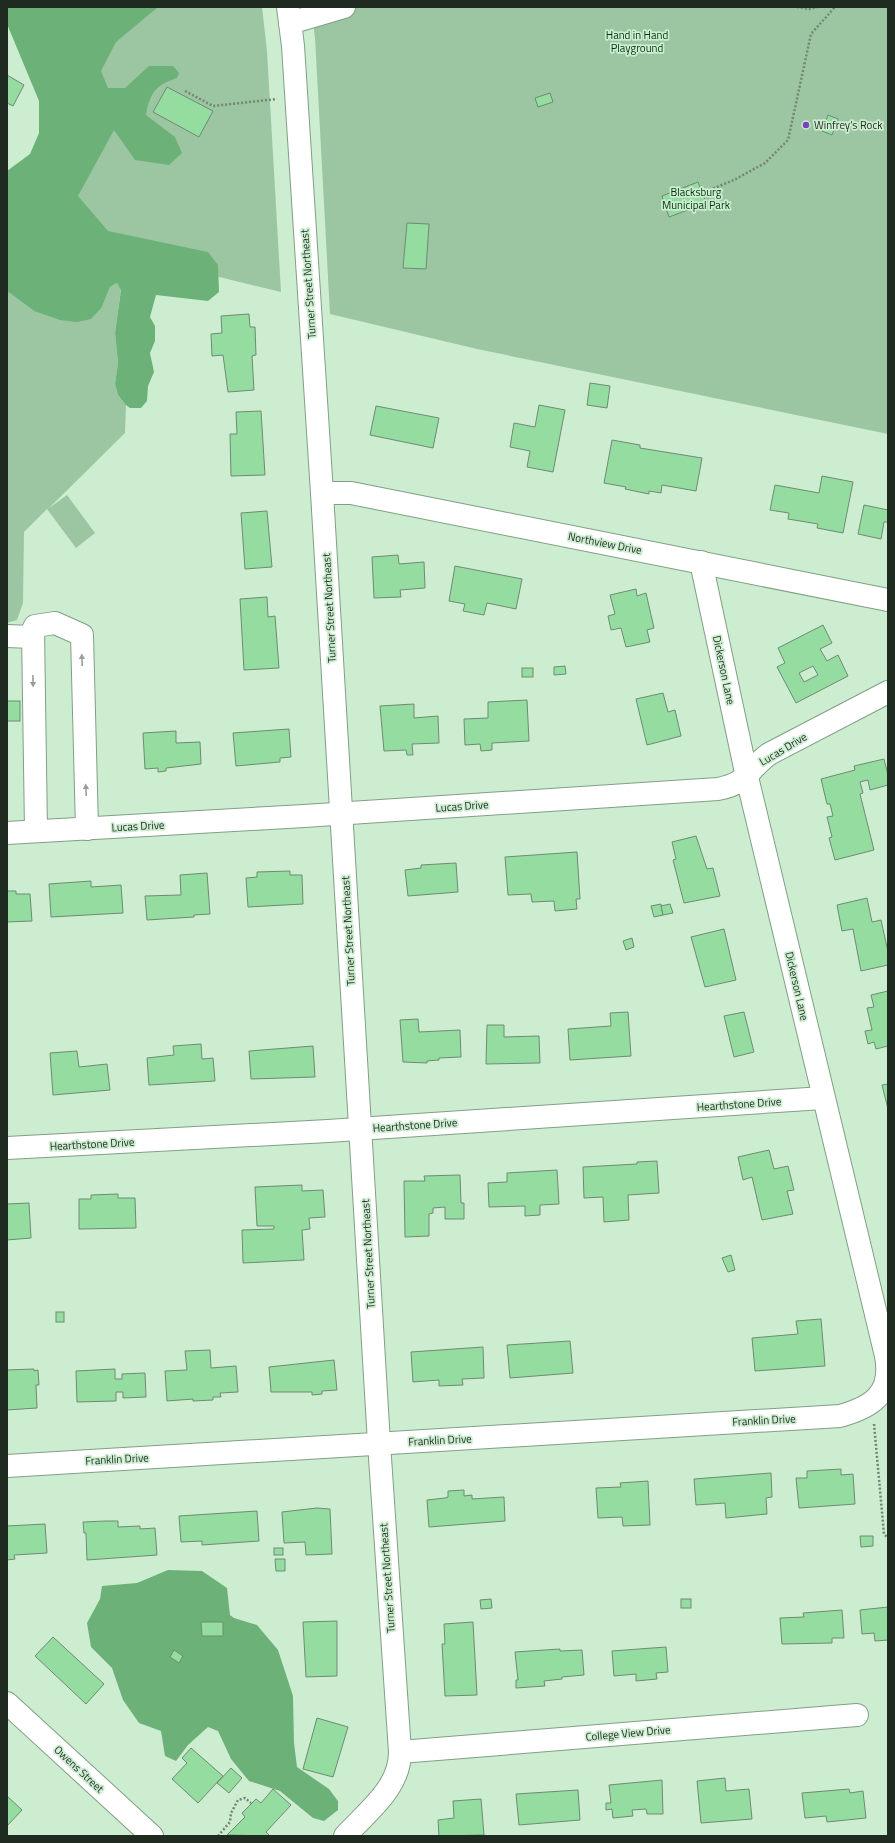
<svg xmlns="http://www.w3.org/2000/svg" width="895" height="1843" viewBox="0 0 895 1843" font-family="'Titillium Web',sans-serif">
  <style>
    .green { fill: #9cc6a1 }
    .forest { fill: #6cb278 }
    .building { fill: #95dca1; stroke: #6e8b72; fill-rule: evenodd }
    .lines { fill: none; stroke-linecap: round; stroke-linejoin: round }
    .minor-casing { stroke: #819f85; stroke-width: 24 }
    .path { stroke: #718673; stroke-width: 2.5; stroke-dasharray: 2 2; stroke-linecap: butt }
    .minor { stroke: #fff; stroke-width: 22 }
    .oneway { fill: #9a9f9b }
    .poi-dot { fill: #7645bc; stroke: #cdedd1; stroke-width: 1.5 }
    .labels { text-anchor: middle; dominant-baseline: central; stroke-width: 3.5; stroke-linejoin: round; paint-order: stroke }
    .park-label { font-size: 11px; fill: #003611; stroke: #cdedd1 }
    .poi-label { font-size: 11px; fill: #1f2a20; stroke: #cdedd1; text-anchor: start }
    .street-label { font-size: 11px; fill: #1f2a20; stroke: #cdedd1 }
  </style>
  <rect width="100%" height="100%" fill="#cdedd1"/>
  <g class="green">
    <polygon points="107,7 262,7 267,51 281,292 10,226"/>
    <polygon points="311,7 888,7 888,434 477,349 330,314 315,38"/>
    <polygon points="117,283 121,289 115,333 118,363 115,384 118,395 126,405 125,433 49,508 67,495 95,533 76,548 47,509 24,532 23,603 17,620 7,623 7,291 34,311 102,307 110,287"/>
  </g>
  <g class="forest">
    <path d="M 7,7 L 158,7 L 116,42 L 101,71 L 108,88 L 125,88 L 149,66 L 173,66 L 179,73 L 177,78 C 156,85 150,92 146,115 L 175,137 L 182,153 L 169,165 L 135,160 L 114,130 L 78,196 L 108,231 L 208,252 L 218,265 L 219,292 L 208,301 L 156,295 L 150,317 L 155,326 L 155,341 L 150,353 L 154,372 L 148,386 L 147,401 L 141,408 L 130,408 L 126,405 L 118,395 L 115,384 L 118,363 L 115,333 L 121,290 L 117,283 L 110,287 L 102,307 L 91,319 L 77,322 L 60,320 L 34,311 L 7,291 L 7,171 L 30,154 L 39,133 L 39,101 L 7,24 Z"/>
    <polygon points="168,1570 202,1571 227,1588 230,1615 234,1618 257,1625 278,1650 293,1696 294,1743 297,1767 329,1789 338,1801 338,1810 324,1821 313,1818 280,1791 249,1781 231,1759 218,1731 208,1727 188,1745 176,1761 165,1756 161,1731 139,1723 123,1700 112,1668 91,1647 87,1623 100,1599 102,1586 137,1583"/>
  </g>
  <g class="building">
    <polygon points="7,75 24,85 13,106 7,103"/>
    <polygon points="167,87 213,111 199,137 153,112"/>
    <polygon points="550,93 553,102 538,107 535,98"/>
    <polygon points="828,115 838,119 832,135 822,131"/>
    <polygon points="698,182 706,203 669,217 662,196"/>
    <polygon points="407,223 429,224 426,269 403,268"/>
    <polygon points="249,314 250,327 255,327 256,355 252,356 254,390 228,392 223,355 212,356 211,334 222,333 221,316"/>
    <polygon points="590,383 610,386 607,408 587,405"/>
    <polygon points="539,405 565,410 553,472 527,467 530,451 510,447 514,423 535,427"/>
    <polygon points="376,406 439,418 433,448 370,435"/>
    <polygon points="261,411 265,475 231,476 230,434 237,434 236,412"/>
    <polygon points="612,440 640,445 640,448 702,458 696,491 662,485 661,493 649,491 649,494 625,489 626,487 604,483"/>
    <polygon points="822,476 853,482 843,533 817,528 818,524 788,519 789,513 770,510 775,485 819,493"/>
    <polygon points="864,505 888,510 888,522 884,522 881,539 858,534"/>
    <polygon points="267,511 272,567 245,569 241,513"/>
    <polygon points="398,555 399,564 424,562 425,588 400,590 401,597 374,598 372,557"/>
    <polygon points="455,566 522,579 516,609 487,603 484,615 463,611 465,604 449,601"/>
    <polygon points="636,589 637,596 646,593 654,628 647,630 650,642 626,647 621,628 611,630 608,616 615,614 610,595"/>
    <polygon points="267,597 268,617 275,616 279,668 244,670 240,599"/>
    <path d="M 823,625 L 832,643 L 820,649 L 827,661 L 838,655 L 848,676 L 796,703 L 777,667 L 785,663 L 778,648 ZM 813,666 L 818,675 L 804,682 L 799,673 Z"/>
    <polygon points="565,666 566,674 554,675 554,667"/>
    <rect x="522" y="668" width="11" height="9"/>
    <polygon points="663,693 668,712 675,710 681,736 647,745 636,699"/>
    <polygon points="527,700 529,741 492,743 492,750 481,751 480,744 465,745 464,719 488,718 488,702"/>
    <rect x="7" y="701" width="13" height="20"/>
    <polygon points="414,704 414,718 438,716 439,743 412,744 413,755 407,755 406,750 384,751 380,706"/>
    <polygon points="289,729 291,757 280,758 280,762 236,766 233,733"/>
    <polygon points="176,731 176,743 200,742 201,764 166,768 166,771 158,772 158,768 145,769 143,733"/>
    <polygon points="884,759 888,775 888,785 870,790 868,780 860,782 863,793 860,794 874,850 835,860 829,838 832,837 827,817 833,816 830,804 827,804 821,779 855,770 854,766"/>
    <polygon points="696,836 707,869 713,868 720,896 684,903 673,860 676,859 672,842"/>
    <polygon points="577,852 580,899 576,899 577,909 555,911 554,901 532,902 531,894 508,895 505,857"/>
    <polygon points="456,863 458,892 408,896 405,870 421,868 421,865"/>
    <polygon points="290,871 290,875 302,875 303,904 248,907 246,878 257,877 257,872"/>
    <polygon points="207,873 210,914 194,915 194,917 147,920 145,896 181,895 180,875"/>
    <polygon points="91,881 91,887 121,885 123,913 51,917 49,884"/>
    <polygon points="7,891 16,891 16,894 30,894 32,921 7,922"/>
    <polygon points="867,898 872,922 881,920 888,952 888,965 861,971 853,929 842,931 837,905"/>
    <polygon points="661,904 663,915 654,917 651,906"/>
    <polygon points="670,904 673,913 663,915 661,906"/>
    <polygon points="724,929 736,980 705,987 691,937"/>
    <polygon points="632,938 634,947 626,950 623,941"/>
    <polygon points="888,991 888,1046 876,1049 874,1042 868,1044 865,1031 872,1030 867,1008 874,1007 871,995"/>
    <polygon points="628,1012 631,1056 570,1060 568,1029 611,1026 610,1013"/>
    <polygon points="744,1012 754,1052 734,1057 724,1016"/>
    <polygon points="418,1019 419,1032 460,1030 461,1057 439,1058 439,1060 427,1061 427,1063 403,1062 400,1020"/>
    <polygon points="487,1025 504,1025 504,1037 539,1036 540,1063 486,1064"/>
    <polygon points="201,1044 202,1059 213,1058 215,1081 149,1085 147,1058 174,1055 173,1046"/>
    <polygon points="313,1046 315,1077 251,1079 249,1051"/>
    <polygon points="77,1051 79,1067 107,1064 110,1090 53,1095 50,1053"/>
    <polygon points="888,1084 888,1109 882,1085"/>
    <polygon points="769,1150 774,1169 788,1166 794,1190 787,1191 793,1214 762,1220 752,1177 743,1180 738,1157"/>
    <polygon points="657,1161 659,1193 628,1195 629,1220 604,1222 603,1197 584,1198 583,1167 637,1164 637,1162"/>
    <polygon points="557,1170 559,1204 540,1205 540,1215 525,1216 525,1206 489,1207 488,1183 507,1182 507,1173"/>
    <polygon points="460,1175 461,1203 464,1203 464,1219 445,1219 445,1207 433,1208 433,1213 429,1214 429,1236 405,1237 404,1181 425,1181 424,1176"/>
    <polygon points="302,1185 302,1191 323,1190 325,1217 309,1218 310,1229 302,1230 304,1260 243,1263 242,1230 274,1229 274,1226 257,1226 255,1187"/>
    <polygon points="118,1194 118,1198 135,1198 136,1228 79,1229 79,1199 91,1199 91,1195"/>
    <polygon points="29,1203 31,1238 7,1240 7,1204"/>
    <polygon points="731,1255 735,1270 728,1272 722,1258"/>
    <rect x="56" y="1312" width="8" height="10"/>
    <polygon points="821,1319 825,1366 755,1371 752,1338 798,1334 796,1321"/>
    <polygon points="570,1341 573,1373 510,1378 507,1345"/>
    <polygon points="483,1347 484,1378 462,1379 463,1385 439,1386 439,1380 413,1382 411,1352"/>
    <polygon points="210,1350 211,1368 236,1366 238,1392 220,1393 221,1397 213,1397 213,1400 193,1401 193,1399 167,1401 165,1371 187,1370 185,1351"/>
    <polygon points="334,1360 337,1390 322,1391 322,1394 312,1395 312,1392 271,1392 269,1367"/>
    <polygon points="34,1369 34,1371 38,1370 39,1385 36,1385 37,1408 7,1410 7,1370"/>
    <polygon points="115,1369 115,1379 122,1379 122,1374 145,1373 146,1397 123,1398 123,1392 116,1392 116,1401 77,1402 76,1371"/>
    <polygon points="841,1469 841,1475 853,1474 855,1504 799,1508 796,1478 807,1478 807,1471"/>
    <polygon points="771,1473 772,1497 766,1498 767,1514 726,1518 725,1503 696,1505 694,1479"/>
    <polygon points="648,1481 650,1525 623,1526 622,1517 598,1518 596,1488 621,1487 620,1483"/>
    <polygon points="464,1490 464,1496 472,1495 472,1499 504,1497 505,1521 429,1527 427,1500 445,1498 448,1497 448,1491"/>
    <polygon points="317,1508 330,1509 332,1554 306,1555 305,1542 284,1543 282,1512"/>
    <polygon points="257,1511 259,1541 202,1545 202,1541 181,1542 179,1516"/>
    <polygon points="105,1521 118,1521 118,1527 140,1526 140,1529 155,1528 157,1555 87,1560 86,1533 84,1533 83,1522"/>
    <polygon points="45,1524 47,1553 14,1555 15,1559 7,1560 7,1526"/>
    <polygon points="860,1536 873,1536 873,1546 861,1547"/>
    <rect x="274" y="1548" width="9" height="7"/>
    <polygon points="275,1559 285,1559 285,1571 276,1571"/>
    <polygon points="491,1599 492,1608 481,1609 480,1600"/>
    <rect x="681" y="1599" width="10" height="9"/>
    <polygon points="888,1607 888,1640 875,1641 874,1633 862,1634 860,1610"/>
    <polygon points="842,1610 844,1638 832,1638 832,1643 782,1644 780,1618 804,1617 803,1613"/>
    <polygon points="337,1621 337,1676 306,1677 303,1622"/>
    <polygon points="201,1622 223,1622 223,1636 202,1636"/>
    <polygon points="473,1622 477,1695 445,1696 442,1644 445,1644 444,1624"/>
    <polygon points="53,1637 104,1684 86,1704 35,1656"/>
    <polygon points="666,1647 668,1672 656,1673 657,1679 636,1681 636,1674 614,1676 612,1651"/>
    <polygon points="560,1649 560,1651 582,1650 584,1675 562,1677 562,1679 544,1681 545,1686 516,1688 516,1680 518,1680 515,1652"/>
    <polygon points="174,1650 183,1656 179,1663 170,1657"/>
    <polygon points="317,1718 348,1727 333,1777 303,1769"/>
    <polygon points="191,1748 223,1776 198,1803 172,1779 187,1763 182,1758"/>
    <polygon points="231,1768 242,1778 229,1793 217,1783"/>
    <polygon points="725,1778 726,1791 749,1789 752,1819 701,1823 697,1781"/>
    <polygon points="662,1780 663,1814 647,1814 646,1809 632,1810 633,1816 613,1818 612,1809 606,1810 606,1803 611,1803 609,1785"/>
    <polygon points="273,1789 291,1805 266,1832 270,1836 227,1835 245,1817 242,1813 256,1799 261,1803"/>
    <polygon points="849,1789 850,1793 863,1791 866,1818 827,1822 826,1816 805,1818 802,1793"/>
    <polygon points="578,1790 580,1820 519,1825 516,1794"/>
    <polygon points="7,1796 22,1810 7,1826"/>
    <polygon points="481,1799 484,1835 439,1836 438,1820 454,1818 453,1801"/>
  </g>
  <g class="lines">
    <g class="minor-casing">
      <g id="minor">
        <path d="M 288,7 L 293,46 L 322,493 L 379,1443 L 400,1752 C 400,1788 368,1811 345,1836"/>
        <polyline points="290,23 344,7"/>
        <polyline points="322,493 351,493 888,600"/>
        <polyline points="7,636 32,637"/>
        <polyline points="36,831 33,630 35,626 55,623 82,635 87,829"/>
        <path d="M 7,833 L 304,816 L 718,789 C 749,783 747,770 769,754 L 888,692"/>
        <polyline points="7,1148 328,1131 823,1098"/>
        <path d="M 7,1466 L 840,1416 C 872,1407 893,1394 886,1356 L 747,777 L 701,562"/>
        <polyline points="7,1703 152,1836"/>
        <polyline points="400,1752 857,1715"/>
      </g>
    </g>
    <g class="path">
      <polyline points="797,7 809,9 818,7"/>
      <polyline points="185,91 213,106 277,99"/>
      <polyline points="702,193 734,180 765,163 788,140 811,34 835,7"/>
      <polyline points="874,1424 884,1534 888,1538"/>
      <polyline points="218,1836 230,1822 231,1813 238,1800 245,1798 251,1803"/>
    </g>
    <use href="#minor" class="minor"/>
  </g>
  <defs><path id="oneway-solid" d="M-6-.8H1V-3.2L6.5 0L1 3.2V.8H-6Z"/></defs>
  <g class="oneway">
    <use href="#oneway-solid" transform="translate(82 660) rotate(-92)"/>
    <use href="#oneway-solid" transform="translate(33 681) rotate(89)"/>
    <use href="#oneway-solid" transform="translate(86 790) rotate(-92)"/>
  </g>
  <circle class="poi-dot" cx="806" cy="125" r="4"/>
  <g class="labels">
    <g class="park-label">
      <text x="637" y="35">Hand in Hand<tspan x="637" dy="13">Playground</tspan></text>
      <text x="696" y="192">Blacksburg<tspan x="696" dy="13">Municipal Park</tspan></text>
    </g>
    <g class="poi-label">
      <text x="814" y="125">Winfrey’s Rock</text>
    </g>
    <g class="street-label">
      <text transform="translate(308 284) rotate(-94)">Turner Street Northeast</text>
      <text transform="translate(605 543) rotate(11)">Northview Drive</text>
      <text transform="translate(329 608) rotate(-93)">Turner Street Northeast</text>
      <text transform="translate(724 670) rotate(78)">Dickerson Lane</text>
      <text transform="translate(783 749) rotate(-31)">Lucas Drive</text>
      <text transform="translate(462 806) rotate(-4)">Lucas Drive</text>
      <text transform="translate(138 826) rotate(-3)">Lucas Drive</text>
      <text transform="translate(348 931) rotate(-93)">Turner Street Northeast</text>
      <text transform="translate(797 986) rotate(77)">Dickerson Lane</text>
      <text transform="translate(739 1104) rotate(-4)">Hearthstone Drive</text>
      <text transform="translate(415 1125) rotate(-4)">Hearthstone Drive</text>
      <text transform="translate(92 1144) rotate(-3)">Hearthstone Drive</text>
      <text transform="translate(368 1254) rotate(-93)">Turner Street Northeast</text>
      <text transform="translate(764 1420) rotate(-3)">Franklin Drive</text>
      <text transform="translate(440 1440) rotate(-3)">Franklin Drive</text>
      <text transform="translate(117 1459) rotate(-3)">Franklin Drive</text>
      <text transform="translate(387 1578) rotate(-94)">Turner Street Northeast</text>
      <text transform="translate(628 1733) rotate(-5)">College View Drive</text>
      <text transform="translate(79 1769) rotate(43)">Owens Street</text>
    </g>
  </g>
  <rect width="895" height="1843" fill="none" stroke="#1f2a20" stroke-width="16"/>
</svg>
